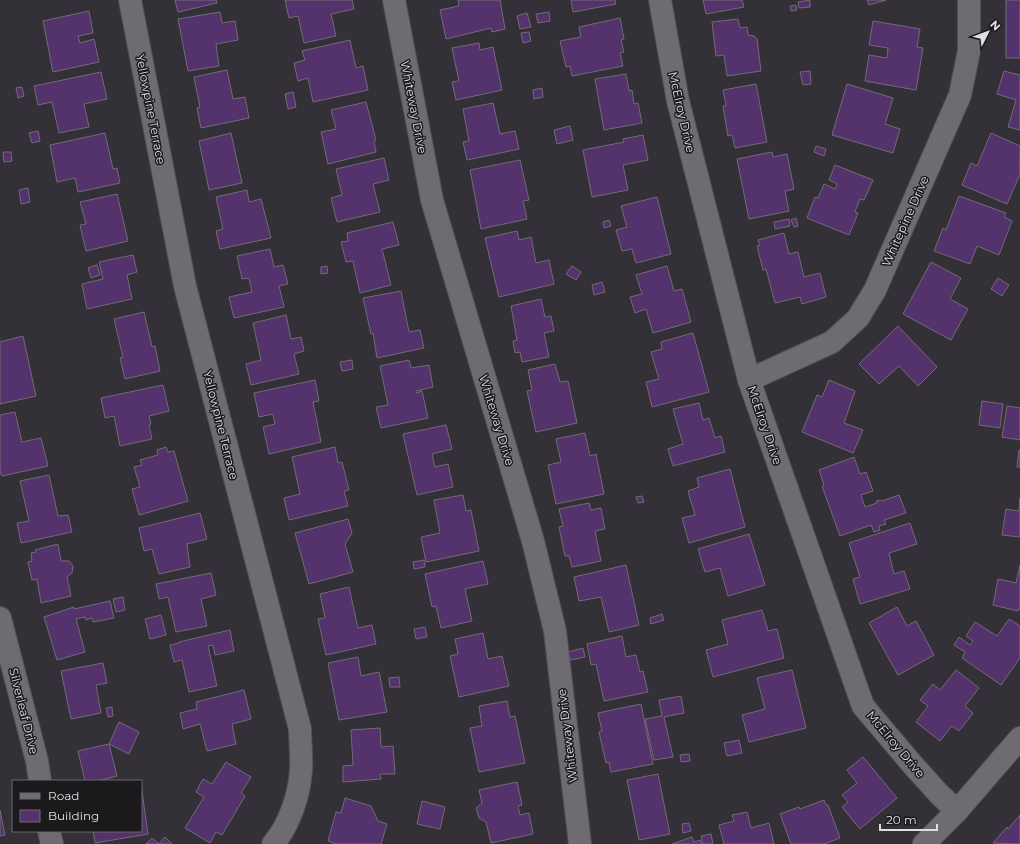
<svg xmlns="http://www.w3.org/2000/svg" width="1020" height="844" viewBox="0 0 1020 844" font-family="Montserrat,sans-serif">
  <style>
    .building { fill: #54326b; stroke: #716c75 }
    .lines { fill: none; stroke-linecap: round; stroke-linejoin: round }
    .minor-casing { stroke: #534f56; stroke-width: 24 }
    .minor { stroke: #6f6b73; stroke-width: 22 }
    .labels { text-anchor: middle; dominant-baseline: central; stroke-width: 3; stroke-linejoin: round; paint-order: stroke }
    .street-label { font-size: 12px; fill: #e1dee3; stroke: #1b191c }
  </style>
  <rect width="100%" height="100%" fill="#343037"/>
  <g class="building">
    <polygon points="175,0 216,0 217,3 178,12"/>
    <polygon points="285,0 352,0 354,9 331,14 336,36 304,43 298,16 289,18"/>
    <polygon points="458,0 500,0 505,29 492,32 491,28 446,39 440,10 459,6"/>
    <polygon points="571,0 615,0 616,4 573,12"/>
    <polygon points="703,0 742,0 744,7 706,14"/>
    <polygon points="810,0 810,7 799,8 798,2"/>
    <polygon points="867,0 886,0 869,5"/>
    <rect x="1006" y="0" width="14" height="58"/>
    <polygon points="796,5 797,10 791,11 790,6"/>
    <polygon points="89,11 93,33 78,36 80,43 94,39 99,62 53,72 43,21"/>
    <polygon points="220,12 222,23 235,21 238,40 216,44 219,66 188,71 178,19"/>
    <polygon points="549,12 550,21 538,23 536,14"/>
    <polygon points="527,13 531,27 520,29 517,16"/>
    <polygon points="620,18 624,39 621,40 624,52 620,53 623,66 572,76 570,66 566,67 560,41 581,37 579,27"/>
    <polygon points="738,19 740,28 747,27 748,35 754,36 757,39 761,71 727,76 724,55 716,56 712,22"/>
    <polygon points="873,21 920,29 917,47 923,48 916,90 865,81 869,55 887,58 888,48 869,45"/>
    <polygon points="529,32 531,41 523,43 521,33"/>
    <polygon points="350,40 356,68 363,66 368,90 313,102 308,78 298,81 294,63 305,60 302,51"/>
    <polygon points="479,43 480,50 493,47 502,90 456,100 452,82 459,81 452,48"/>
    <polygon points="227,70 233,99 245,97 249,118 201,128 197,108 200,107 194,77"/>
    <polygon points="810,71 811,84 803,85 800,72"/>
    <polygon points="1004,71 1020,75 1020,130 1008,127 1016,100 997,94"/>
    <polygon points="101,72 107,99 84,104 89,127 59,133 52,102 38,105 34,86"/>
    <polygon points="626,74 629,91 632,90 634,104 638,103 642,123 604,130 595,79"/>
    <polygon points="756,84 767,142 735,148 732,135 728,136 723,106 726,105 723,90"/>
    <polygon points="847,84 893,98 885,124 900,129 893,153 832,135"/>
    <polygon points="22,87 24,96 18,98 16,88"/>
    <polygon points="542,88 543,97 534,99 533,90"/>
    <polygon points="293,92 296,107 288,109 285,94"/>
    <polygon points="366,102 376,140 374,141 376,152 328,164 321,132 336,129 331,110"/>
    <polygon points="493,103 500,134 515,131 519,149 467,160 463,142 469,141 463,109"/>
    <polygon points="570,126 573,140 557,144 554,130"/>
    <polygon points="38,131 40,141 32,143 29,133"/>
    <polygon points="105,133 113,169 117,168 120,183 78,192 75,178 57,182 50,145"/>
    <polygon points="231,133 242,183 209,190 199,141"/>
    <polygon points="991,133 1020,146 1020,162 1019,166 1020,166 1020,174 1007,204 962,185 971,163 977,166"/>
    <polygon points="643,135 648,160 623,165 628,190 592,197 583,150 624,142 623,139"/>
    <polygon points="816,146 826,149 824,156 814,152"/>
    <polygon points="3,152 11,152 12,161 4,162"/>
    <polygon points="772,152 773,157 787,154 794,189 785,191 789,211 749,219 737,159"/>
    <polygon points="384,158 389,180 373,184 380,212 337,222 331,198 342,195 336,169"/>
    <polygon points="520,160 529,200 523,201 527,219 481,229 470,170"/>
    <polygon points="835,165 873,180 864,200 860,199 855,212 858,213 849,235 807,218 815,197 818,198 824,184 835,189 837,184 829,180"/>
    <polygon points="28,188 30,202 21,204 19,190"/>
    <polygon points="247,190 249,202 261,199 271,238 220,249 216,231 223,229 216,197"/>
    <polygon points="117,194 128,241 86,251 80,225 86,224 80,202"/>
    <polygon points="959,196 1006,213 1004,217 1012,221 999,255 977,246 970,264 934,251 943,228 946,230"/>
    <polygon points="657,197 671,254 636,263 632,249 622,251 616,230 627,227 621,206"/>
    <polygon points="796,218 798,226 794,227 791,220"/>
    <polygon points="789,219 790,226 775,229 774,222"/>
    <polygon points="609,220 611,226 604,228 603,222"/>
    <polygon points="393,222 399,245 382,249 391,285 360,293 353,261 346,262 341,242 348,241 347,233"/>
    <polygon points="517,231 519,240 531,237 536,263 549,260 554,284 499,297 485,238"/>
    <polygon points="784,233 789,254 798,252 804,277 820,273 826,297 802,304 800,297 775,303 766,269 763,270 757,246 760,245 758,240"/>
    <polygon points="270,249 274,267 283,265 288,284 279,286 284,307 234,318 229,297 252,292 249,278 242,279 237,256"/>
    <polygon points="133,255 137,272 127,275 132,299 87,309 82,284 103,279 99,262"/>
    <polygon points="931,262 961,278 950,299 968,309 951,340 903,314"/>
    <polygon points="97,265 100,275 91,278 88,268"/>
    <polygon points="327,266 328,273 321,274 321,267"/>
    <polygon points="572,266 581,272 576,280 566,274"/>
    <polygon points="667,266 674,291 682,289 691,322 653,333 646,309 635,313 630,297 642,294 636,275"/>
    <polygon points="998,278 1009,285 1002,296 991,289"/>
    <polygon points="602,282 605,292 594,295 592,285"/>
    <polygon points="401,291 409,332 420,330 424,348 377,358 373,333 371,334 363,298"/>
    <polygon points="541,299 545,317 551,316 554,331 544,333 549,357 522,362 520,352 515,353 513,341 517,340 511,306"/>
    <polygon points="144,312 152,347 155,346 160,371 125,379 120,358 123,357 114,319"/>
    <polygon points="286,315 291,339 301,337 304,351 294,354 299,374 251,385 246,364 261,360 253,323"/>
    <polygon points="898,326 937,367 918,386 899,366 879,384 859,364"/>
    <polygon points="693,333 709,392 652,407 646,382 659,379 651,352 662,349 661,342"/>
    <polygon points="23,336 36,396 0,404 0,342"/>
    <polygon points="352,360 353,369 342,371 340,362"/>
    <polygon points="409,360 411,368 429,365 433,387 416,391 416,393 422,391 428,418 381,428 376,407 388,405 380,366"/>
    <polygon points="555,364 560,382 568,381 577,423 536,432 527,391 532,390 528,370"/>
    <polygon points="315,380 319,401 313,402 321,442 269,454 263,427 275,424 273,414 259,417 254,393"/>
    <polygon points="829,380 855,391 844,423 863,430 853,453 802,432 817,395 822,397"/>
    <polygon points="163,385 169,411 149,416 151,424 149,425 152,439 120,446 114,416 105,418 101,398"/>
    <polygon points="982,401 1003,404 1000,428 979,425"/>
    <polygon points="699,403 703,420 709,418 715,438 721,436 725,452 673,466 668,449 683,444 673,409"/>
    <polygon points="1007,406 1020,408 1020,440 1002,437"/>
    <polygon points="15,412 22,442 41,438 48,466 2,476 0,471 0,415"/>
    <polygon points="446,425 452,449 432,454 435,467 448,464 453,487 417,495 403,434"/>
    <polygon points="585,433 590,456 596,454 604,494 556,504 548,465 561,462 556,439"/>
    <polygon points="166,447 168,452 174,451 188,501 139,515 132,489 140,487 134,467 142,465 140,460 158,455 157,450"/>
    <polygon points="335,447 338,463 342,462 349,490 344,491 348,506 289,520 284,498 300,494 292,457"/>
    <polygon points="1019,450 1020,450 1020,467 1017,467"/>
    <polygon points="854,457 860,474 866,472 873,491 861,495 865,507 877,503 876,501 881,500 882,501 899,495 906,513 884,520 886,524 879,526 880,530 874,532 871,525 840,536 822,486 824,485 819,470"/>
    <polygon points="730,469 745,527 689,543 682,518 695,515 688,491 699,487 697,478"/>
    <polygon points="49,475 58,516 68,515 72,532 21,543 17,523 29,521 20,481"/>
    <polygon points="463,495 466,511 471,510 479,551 426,562 421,537 440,533 434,500"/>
    <polygon points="642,496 644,502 638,503 636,497"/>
    <polygon points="1020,498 1020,537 1002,535 1006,509 1019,511"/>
    <polygon points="589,503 591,510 601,508 605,529 595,531 601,561 572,567 569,556 565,556 559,527 563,526 559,509"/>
    <polygon points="200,513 207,539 187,544 190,567 159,574 152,549 144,551 139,528"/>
    <polygon points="348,519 352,533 345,544 353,572 309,584 295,533"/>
    <polygon points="910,523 917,544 889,553 894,574 904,571 910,589 860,604 853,579 860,577 849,543"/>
    <polygon points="749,534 765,585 728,596 720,568 705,572 698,549"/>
    <polygon points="58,544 61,561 69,561 73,566 72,573 67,577 71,596 41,603 37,579 32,580 28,562 32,561 31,553 36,552 35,550"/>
    <polygon points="424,560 425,567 414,569 413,562"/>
    <polygon points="483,561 488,584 465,589 472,621 441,628 436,606 432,607 425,574"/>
    <polygon points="626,565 639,625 609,632 601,597 579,601 574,577"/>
    <polygon points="1020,565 1020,610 1018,609 1018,611 993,605 998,579 1016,583"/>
    <polygon points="211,573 216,595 201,599 207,626 176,632 168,597 159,599 156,584"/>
    <polygon points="349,587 358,628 372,625 376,644 326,655 318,619 325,618 320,594"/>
    <polygon points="123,597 125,610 116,612 113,599"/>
    <polygon points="110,601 114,618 93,622 92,618 86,620 85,617 76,619 85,652 57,660 44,617 74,607 74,609"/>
    <polygon points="897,607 907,626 916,621 934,655 898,675 869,623"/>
    <polygon points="762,610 768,631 777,629 784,658 713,677 706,650 728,644 722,620"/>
    <polygon points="662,614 664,620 651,624 650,618"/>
    <polygon points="161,615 166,635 150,639 145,619"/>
    <polygon points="1009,619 1020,626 1020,658 1001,685 962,658 965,652 954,645 959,637 970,645 973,641 966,636 975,622 997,636"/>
    <polygon points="425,627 427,637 416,639 414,629"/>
    <polygon points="230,630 234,651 215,655 213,645 208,646 217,686 189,692 182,660 174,662 170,645 179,643 179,642"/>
    <polygon points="483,633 488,659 502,656 509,686 459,697 450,656 458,654 455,639"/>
    <polygon points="622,636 626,657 636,655 640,672 643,671 648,692 604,701 596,664 591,665 587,644"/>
    <polygon points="583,648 585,657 571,660 568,652"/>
    <polygon points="358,657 361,676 379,672 387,712 339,720 328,663"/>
    <polygon points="103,663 107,683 96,685 101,713 71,719 61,671"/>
    <polygon points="792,670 806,728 749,742 742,715 765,709 757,678"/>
    <polygon points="956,670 979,688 965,706 973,713 959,731 952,726 940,741 916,722 928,706 920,700 933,684 940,690"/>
    <polygon points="399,677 400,687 390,687 389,678"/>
    <polygon points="244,690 251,719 232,724 236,744 207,751 200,724 183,729 180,713 197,709 196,702"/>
    <polygon points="681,696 684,713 664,717 673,757 654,760 645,719 662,716 659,700"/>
    <polygon points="507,701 510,717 515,716 525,763 479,772 470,728 482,726 479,706"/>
    <polygon points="641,704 653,764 611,772 609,762 606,763 599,732 602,731 598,713"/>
    <polygon points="112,707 113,716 108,717 106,708"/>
    <polygon points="119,722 139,732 129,754 109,744"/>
    <polygon points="380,728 381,747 393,746 395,774 380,774 381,779 343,782 343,766 353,765 351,730"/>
    <polygon points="739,740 742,753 727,756 724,743"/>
    <polygon points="109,744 117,776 98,781 85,781 78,751"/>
    <polygon points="689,754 690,761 681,762 680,755"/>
    <polygon points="863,757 897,798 860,829 842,807 848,802 842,795 857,783 847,770"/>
    <polygon points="226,762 251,777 241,793 245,796 222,835 216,832 210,843 185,828 204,797 196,792 203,779 212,784"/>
    <polygon points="658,774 670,834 639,840 627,780"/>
    <polygon points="517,782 522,805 518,806 520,815 529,813 533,834 491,843 486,822 479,818 476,808 482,803 479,790"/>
    <polygon points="141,784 148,834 95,843 93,831 141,831"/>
    <polygon points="345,798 371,806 378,821 387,824 381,844 336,844 328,841 336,812 341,813"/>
    <polygon points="824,800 826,805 828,805 840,838 824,844 791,844 780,814 799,807 800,809"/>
    <polygon points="422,801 445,807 440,829 417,824"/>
    <polygon points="0,810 5,835 0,836"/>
    <polygon points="747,812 751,828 769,823 774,844 724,844 719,825 734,821 732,815"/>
    <polygon points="1020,815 1020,844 993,843 1007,827 1008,829"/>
    <polygon points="689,823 691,831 683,833 682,824"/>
    <polygon points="711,834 713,844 703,844 701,836"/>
    <polygon points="165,837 172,844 146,844 152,838 159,844"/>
    <polygon points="692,837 694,842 700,840 702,844 672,844"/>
  </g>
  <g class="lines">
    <g class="minor-casing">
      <g id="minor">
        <path d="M 130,0 L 185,286 L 300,729 C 300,742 302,756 301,769 C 300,794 289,826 273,844"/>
        <polyline points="394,0 432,200 533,541 555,631 580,844"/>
        <polyline points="660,0 678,101 749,380 863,706 912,764 939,794 957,811"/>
        <polyline points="749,380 832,342 858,318 875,290 960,95 969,51 969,0"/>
        <polyline points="0,618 37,761 40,781"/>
        <polyline points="49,831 52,844"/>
        <polyline points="924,844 957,811 1020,738"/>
      </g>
    </g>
    <use href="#minor" class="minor"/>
  </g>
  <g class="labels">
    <g class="street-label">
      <text transform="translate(414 107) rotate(79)">Whiteway Drive</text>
      <text transform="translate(151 109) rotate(79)">Yellowpine Terrace</text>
      <text transform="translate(682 112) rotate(77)">McElroy Drive</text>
      <text transform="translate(905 221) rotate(-66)">Whitepine Drive</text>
      <text transform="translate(497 420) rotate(73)">Whiteway Drive</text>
      <text transform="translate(221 425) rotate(76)">Yellowpine Terrace</text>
      <text transform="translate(765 425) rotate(71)">McElroy Drive</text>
      <text transform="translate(24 711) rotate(76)">Silverleaf Drive</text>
      <text transform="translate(567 736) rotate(-97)">Whiteway Drive</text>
      <text transform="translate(896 744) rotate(50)">McElroy Drive</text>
    </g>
  </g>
  <rect x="12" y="780" width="130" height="52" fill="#1b191c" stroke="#6a686c"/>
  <rect x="20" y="793" width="20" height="6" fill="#6f6b73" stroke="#6a686c"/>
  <text x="48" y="800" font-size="12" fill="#e1dee3">Road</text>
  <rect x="20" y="810" width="20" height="12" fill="#54326b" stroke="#6a686c"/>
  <text x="48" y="820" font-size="12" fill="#e1dee3">Building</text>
  <g transform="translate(988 32) rotate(48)" stroke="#1b191c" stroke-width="3" paint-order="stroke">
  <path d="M0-3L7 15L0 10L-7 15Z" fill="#e1dee3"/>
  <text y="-6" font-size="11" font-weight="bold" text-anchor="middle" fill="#e1dee3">N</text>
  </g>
  <path d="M880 824v6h57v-6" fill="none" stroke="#e1dee3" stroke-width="2"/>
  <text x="886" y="824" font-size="12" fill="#e1dee3" stroke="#1b191c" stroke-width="3" paint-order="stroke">20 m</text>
</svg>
